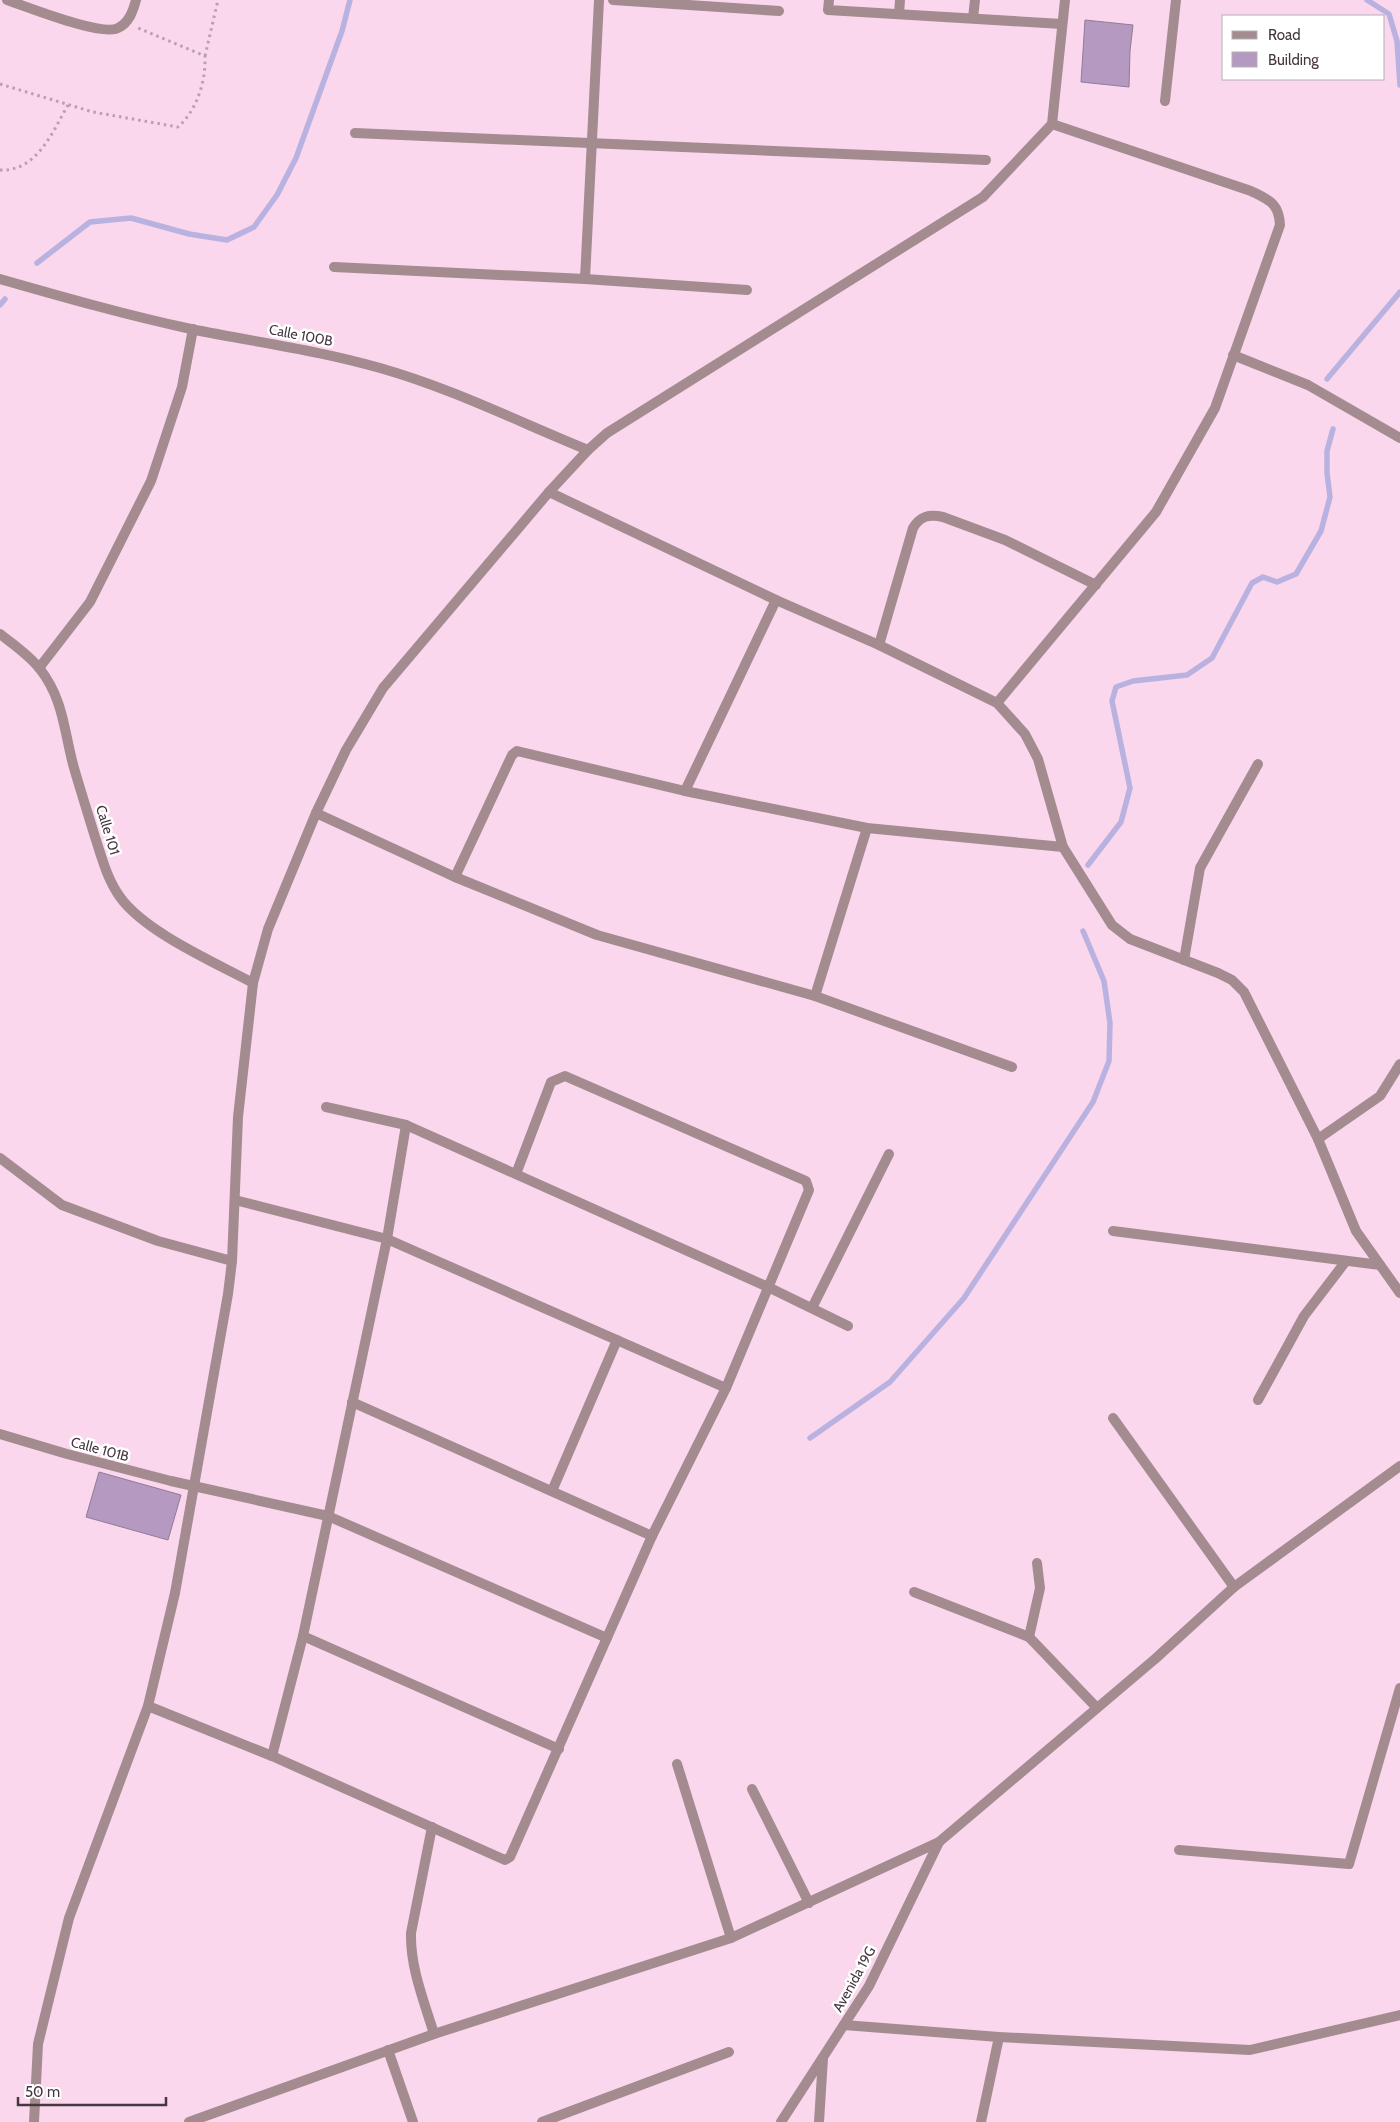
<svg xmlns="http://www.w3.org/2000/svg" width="1400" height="2122" viewBox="0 0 1400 2122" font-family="Cabin,sans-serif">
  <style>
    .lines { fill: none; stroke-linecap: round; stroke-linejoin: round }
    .stream { stroke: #b9b2e0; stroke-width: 5.5 }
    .building { fill: #b599c1; stroke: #907c98 }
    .path { stroke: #ba9faf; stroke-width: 3; stroke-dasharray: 2.5 4; stroke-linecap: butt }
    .service { stroke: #a38b8f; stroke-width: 10 }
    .minor { stroke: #a38b8f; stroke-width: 10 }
    .labels { text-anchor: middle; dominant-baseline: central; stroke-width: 5; stroke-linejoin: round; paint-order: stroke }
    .street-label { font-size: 14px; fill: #453740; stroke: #fff }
  </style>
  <rect width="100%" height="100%" fill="#fad7ec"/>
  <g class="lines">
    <g class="stream">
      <polyline points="1367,0 1389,14 1397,41 1400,85"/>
      <polyline points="37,263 90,222 131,218 189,234 227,240 254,227 277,195 296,158 342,31 350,0"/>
      <polyline points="0,305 5,299"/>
      <polyline points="1327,379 1400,292"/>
      <polyline points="1088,865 1121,822 1130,788 1112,701 1116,687 1133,681 1187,675 1212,658 1252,583 1263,577 1277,582 1296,574 1321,531 1330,497 1327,473 1327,451 1333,429"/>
      <polyline points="810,1438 890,1382 964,1298 1093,1102 1109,1061 1110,1023 1104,981 1083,931"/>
    </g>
  </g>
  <g class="building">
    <polygon points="1085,20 1133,25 1130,51 1129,87 1081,82"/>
    <polygon points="99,1472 181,1495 168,1540 86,1517"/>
  </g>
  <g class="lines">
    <g class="path">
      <polyline points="205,56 218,0"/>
      <path d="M 0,84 L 93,112 L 178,127 C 197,110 206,81 205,56 L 138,28"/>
      <path d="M 0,170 C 37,172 53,131 68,105"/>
    </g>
    <polyline class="service" points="1165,101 1176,0"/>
    <g class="minor">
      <path d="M 7,0 C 28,7 102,37 118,28 C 129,23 133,11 136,0"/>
      <polyline points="613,0 779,11"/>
      <polyline points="829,0 828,10 1062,24"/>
      <polyline points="899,14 900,0"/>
      <polyline points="973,18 975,0"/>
      <polyline points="355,133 986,160"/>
      <polyline points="334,267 585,279 599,0"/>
      <path d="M 0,279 C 63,297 126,315 191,329 C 254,342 318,350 380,368 C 451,388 519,422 588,450"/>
      <polyline points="585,279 747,290"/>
      <polyline points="1233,355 1308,385 1400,438"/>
      <polyline points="549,492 776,600 879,645 997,703 1025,734 1038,759 1063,847 1112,925 1130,939 1218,973 1232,980 1244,992 1318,1139 1356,1231 1400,1293"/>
      <path d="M 0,634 C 14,645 29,655 40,669 C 64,700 64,732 74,768 C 81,792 88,814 95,837 C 102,858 107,879 120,897 C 145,932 214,962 253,983"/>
      <path d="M 879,645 L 913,528 C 920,516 929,514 943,517 L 1005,540 L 1096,585"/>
      <polyline points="39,668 90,602 151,481 182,387 193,329"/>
      <path d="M 997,703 L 1156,512 L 1215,408 L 1280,225 C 1279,203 1269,200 1251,191 L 1052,124"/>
      <polyline points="685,791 776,600"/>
      <polyline points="316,813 455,877 597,935 815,996 1012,1067"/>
      <polyline points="455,877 512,755 517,751 685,791 867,828 1063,847"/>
      <polyline points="1184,960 1200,868 1258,764"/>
      <polyline points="815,996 867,828"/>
      <polyline points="326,1107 406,1125 768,1287 848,1326"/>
      <polyline points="1318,1139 1380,1096 1400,1064"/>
      <polyline points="0,1158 62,1205 158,1241 232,1261"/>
      <polyline points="235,1200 387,1239 726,1388"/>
      <polyline points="1113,1231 1380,1265"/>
      <polyline points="812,1308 889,1154"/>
      <polyline points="1258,1400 1304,1316 1346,1261"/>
      <polyline points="352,1402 652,1536"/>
      <polyline points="1113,1418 1234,1587"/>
      <polyline points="0,1434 67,1454 171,1481 328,1516 607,1638"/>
      <polyline points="552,1491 617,1340"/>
      <polyline points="914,1592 1029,1637 1097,1708"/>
      <polyline points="303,1636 559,1749"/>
      <polyline points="1029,1637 1040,1588 1037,1563"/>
      <polyline points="148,1706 272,1756 505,1860 510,1857 652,1536 726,1388 809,1190 806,1181 565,1076 551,1082 516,1174"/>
      <polyline points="272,1756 303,1636 387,1239 406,1125"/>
      <polyline points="677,1764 731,1938"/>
      <polyline points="752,1789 809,1903"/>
      <path d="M 432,1827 L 411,1933 C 410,1967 424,2001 434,2034"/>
      <polyline points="1179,1850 1349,1864 1400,1688"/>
      <polyline points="844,2025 999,2037 1250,2050 1400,2015"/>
      <polyline points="388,2050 413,2122"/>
      <polyline points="34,2122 38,2044 69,1918 148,1706 175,1593 228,1294 232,1261 238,1117 253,983 268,929 316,813 346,750 383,688 549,492 588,450 607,433 983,197 1052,124 1065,0"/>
      <polyline points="189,2122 434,2034 731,1938 939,1842 1155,1659 1234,1587 1400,1466"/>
      <polyline points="542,2122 729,2052"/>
      <polyline points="781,2122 869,1986 939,1842"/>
      <polyline points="819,2122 823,2058"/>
      <polyline points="981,2122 999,2037"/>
    </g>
  </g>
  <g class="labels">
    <g class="street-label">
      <text transform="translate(301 335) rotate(11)">Calle 100B</text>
      <text transform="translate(108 830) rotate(73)">Calle 101</text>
      <text transform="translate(100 1449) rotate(15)">Calle 101B</text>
      <text transform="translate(854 1979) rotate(-61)">Avenida 19G</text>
    </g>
  </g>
  <rect x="1222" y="15" width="162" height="65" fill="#ffffff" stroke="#b5afb3"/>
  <rect x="1232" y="31" width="25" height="8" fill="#a38b8f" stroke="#b5afb3"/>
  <text x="1268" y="40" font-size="15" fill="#453740">Road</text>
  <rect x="1232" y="52" width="25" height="15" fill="#b599c1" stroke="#b5afb3"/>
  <text x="1268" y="65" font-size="15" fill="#453740">Building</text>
  <path d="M18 2097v8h148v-8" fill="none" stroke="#453740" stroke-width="2.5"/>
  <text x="25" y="2097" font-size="15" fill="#453740" stroke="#ffffff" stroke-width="4" paint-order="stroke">50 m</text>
</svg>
